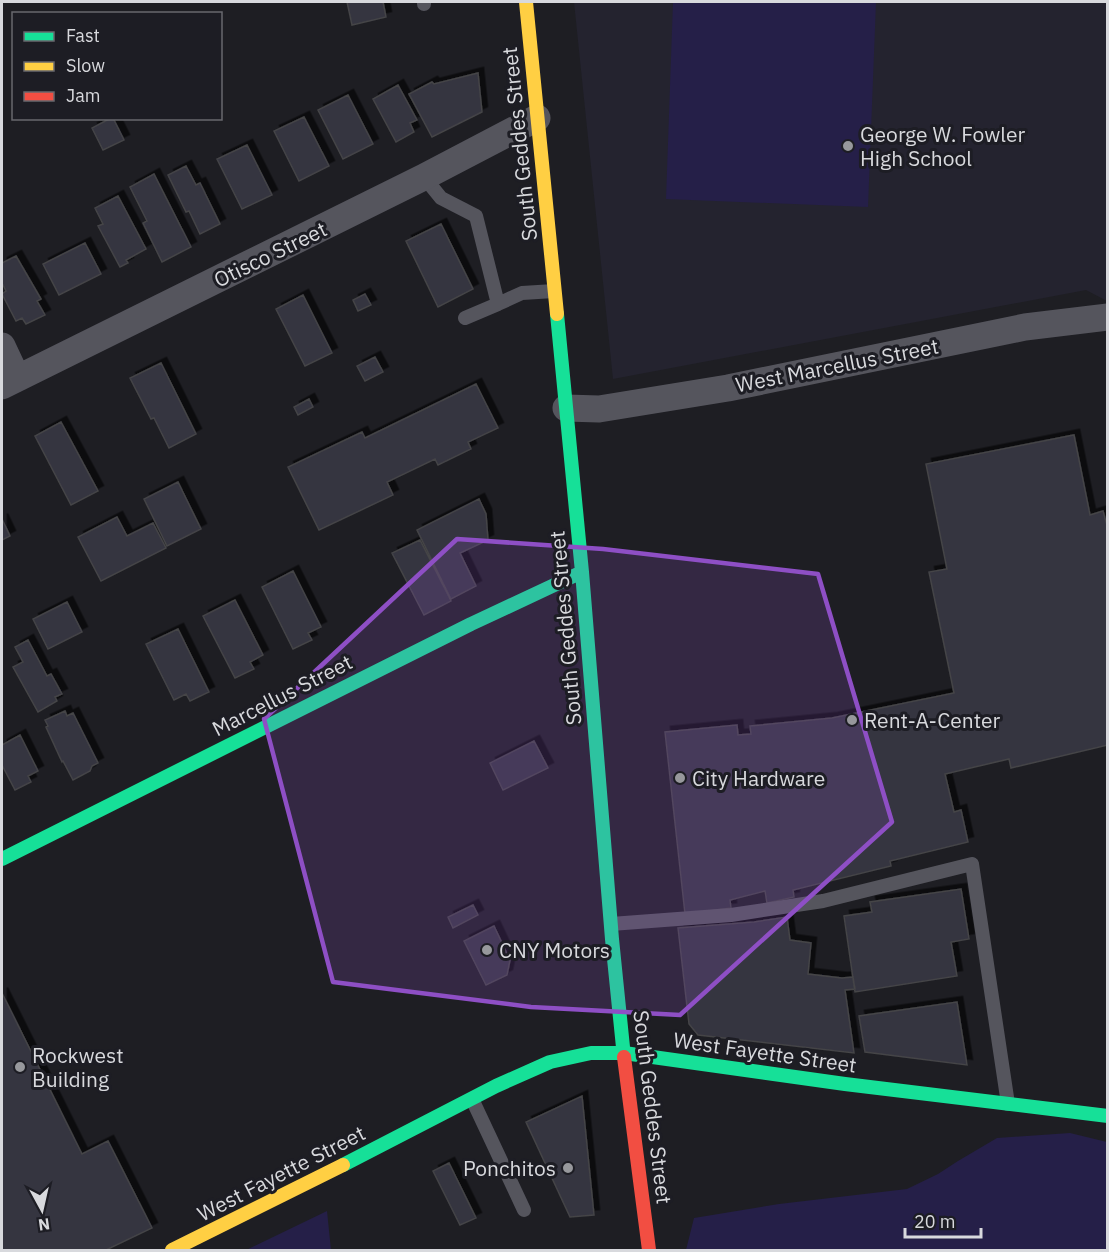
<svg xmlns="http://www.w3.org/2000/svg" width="1109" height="1252" font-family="'IBM Plex Sans',sans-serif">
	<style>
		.built { fill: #24232f }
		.green { fill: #251f48 }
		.building { fill: #363541; stroke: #444447; stroke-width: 1.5; filter: url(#shadow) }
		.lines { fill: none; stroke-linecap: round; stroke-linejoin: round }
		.lane { stroke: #55555d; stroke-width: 14 }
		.street { stroke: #55555d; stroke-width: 27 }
		.fast { stroke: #16e098; stroke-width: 14 }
		.slow { stroke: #ffcf43; stroke-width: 14 }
		.jam { stroke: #f24e42; stroke-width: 14 }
		.marked { fill: #8e4fc5; fill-opacity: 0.2; stroke: #8e4fc5; stroke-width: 4.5; stroke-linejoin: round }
		.poi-dot { fill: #97989c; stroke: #1d1d24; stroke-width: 2 }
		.labels { text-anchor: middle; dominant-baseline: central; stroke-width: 6; stroke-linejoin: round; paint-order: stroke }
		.poi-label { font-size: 21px; fill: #d8d9dd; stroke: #1d1d24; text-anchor: start }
		.street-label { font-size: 21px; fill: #d8d9dd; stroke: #1d1d24 }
	</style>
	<defs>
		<filter id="shadow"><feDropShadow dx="5.5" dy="-5.5" stdDeviation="0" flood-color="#0009"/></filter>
	</defs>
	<rect width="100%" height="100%" fill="#1e1e23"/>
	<path class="built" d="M574,2H1107V301L1086,290L613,379Z"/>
	<path class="green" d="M673,2H876L868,207L666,199Z
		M1070,1133L1107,1142V1250H686L694,1218L779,1204L907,1189L938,1174L958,1161L997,1138Z
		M327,1211L331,1250H246Z"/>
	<path class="building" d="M347,2H383L386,17L352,25Z
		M478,73L482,112L432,137L409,94L432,82L434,84Z
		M398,85L417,120L410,123L414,132L396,142L373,99Z
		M348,95L373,144L343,159L318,110Z
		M304,117L329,166L299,181L274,131Z
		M111,118H113L124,140L103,150L92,128Z
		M247,145L272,195L242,209L217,159Z
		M186,166L196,185L200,183L220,224L200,234L189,211L186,212L168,175Z
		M154,174L191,247L162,262L143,223L147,221L130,187Z
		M118,196L146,249L126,260L128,263L120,267L98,226L103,224L95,208Z
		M441,224L473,289L438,307L406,241Z
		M85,243L101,274L59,295L43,264Z
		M16,256L41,299L37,301L45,315L26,324L22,318L16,321L2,294L6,291L2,283V263Z
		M365,294L371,305L358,311L353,300Z
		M303,295L332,353L305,366L276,309Z
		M375,357L383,372L365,381L357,366Z
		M161,363L196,434L169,448L154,418L151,419L130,378Z
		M476,384L498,428L468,442L471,449L438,465L435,459L387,482L393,495L319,530L288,467L362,432L365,438Z
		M309,399L313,407L298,415L294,407Z
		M61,422L98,491L71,505L35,436Z
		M1074,435L1090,515L1103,511L1108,529V745L1011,768L1009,759L945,774L954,812L961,810L968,842L890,861L891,866L793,890L794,897L767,903L765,891L730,900L731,908L685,914L665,732L737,725L738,735L751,734L750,726L832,718L954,693L929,572L947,569L926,464Z
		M178,482L201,529L167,546L144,499Z
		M479,499L486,514L488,540L460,553L476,586L451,599L417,530Z
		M117,517L127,536L153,523L166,548L101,581L78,537Z
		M2,519L10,536L2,540Z
		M420,540L451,601L424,615L392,553Z
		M293,571L321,627L308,633L312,640L293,649L262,587Z
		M235,600L263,655L250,662L254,669L235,678L203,616Z
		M67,602L82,632L48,649L33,619Z
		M178,629L209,692L190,701L186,694L174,700L146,644Z
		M28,640L47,676L51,674L62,694L55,697L57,701L38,712L13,667L23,662L15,647Z
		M65,711L67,716L73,713L98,763L92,766L90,771L73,780L63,761L62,762L46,727L48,726L45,720Z
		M20,735L38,771L28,776L31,782L15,790L2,765V745Z
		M534,741L548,768L503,790L490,763Z
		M961,889L969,939L951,942L957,976L855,992L844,916L872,912L870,902Z
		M473,905L478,915L453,928L448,917Z
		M787,917L790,940L811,943L808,974L842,978L853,977L855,989L845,990L854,1053L698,1035L689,1024L678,928L754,922Z
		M494,926L510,960L507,975L486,985L464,941Z
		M2,993L82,1154L108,1141L152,1228L106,1250H2Z
		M957,1002L967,1065L865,1052L859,1016Z
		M582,1096L594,1215L570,1217L526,1122Z
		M449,1163L476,1218L460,1225L433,1171Z"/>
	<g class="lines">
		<path class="lane" d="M424,2V4
			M424,177L441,198L476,216L498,304L465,318
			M498,304L522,293L554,291
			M611,924L731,915L823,901L972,864L1008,1104
			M472,1099L524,1210"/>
		<path class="street" d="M2,346L17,378
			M2,386L424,177L537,118
			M566,408L599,409L728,388L1025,327L1108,317"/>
		<path class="fast" d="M557,314L582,572L612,939L624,1057
			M2,859L471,624L582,572
			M343,1165L496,1086L550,1062L591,1053H624L845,1084L1108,1116"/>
		<path class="slow" d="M526,2L557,314
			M172,1250L343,1165"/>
		<path class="jam" d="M624,1057L649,1250"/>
	</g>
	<path class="marked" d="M457,539L603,549L818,574L892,822L680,1015L531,1007L333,982L264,719Z"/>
	<g class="poi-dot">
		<circle cx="848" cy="146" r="6"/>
		<circle cx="852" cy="720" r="6"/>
		<circle cx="680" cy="778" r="6"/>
		<circle cx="487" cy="950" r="6"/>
		<circle cx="20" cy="1067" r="6"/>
		<circle cx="568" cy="1168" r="6"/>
	</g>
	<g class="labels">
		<g class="poi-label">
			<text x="860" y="134">George W. Fowler<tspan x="860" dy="24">High School</tspan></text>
			<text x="864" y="720">Rent-A-Center</text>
			<text x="692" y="778">City Hardware</text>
			<text x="499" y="950">CNY Motors</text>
			<text x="32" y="1055">Rockwest<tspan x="32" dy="24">Building</tspan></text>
			<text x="556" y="1168" text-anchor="end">Ponchitos</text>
		</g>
		<g class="street-label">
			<text transform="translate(519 144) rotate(-96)">South Geddes Street</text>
			<text transform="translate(270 254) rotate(-26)">Otisco Street</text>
			<text transform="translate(837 365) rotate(-11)">West Marcellus Street</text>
			<text transform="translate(565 628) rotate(-95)">South Geddes Street</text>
			<text transform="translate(282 695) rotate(-27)">Marcellus Street</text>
			<text transform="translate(765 1052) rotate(8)">West Fayette Street</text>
			<text transform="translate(653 1107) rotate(83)">South Geddes Street</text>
			<text transform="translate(281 1173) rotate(-27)">West Fayette Street</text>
		</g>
	</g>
	<rect width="1109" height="1252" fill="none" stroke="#d8d9dd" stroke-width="6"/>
	<rect x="12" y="12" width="210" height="108" fill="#1d1d24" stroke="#68686e" stroke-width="1.5"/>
	<rect x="24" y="32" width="30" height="9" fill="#16e098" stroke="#68686e" stroke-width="1.5"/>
	<text x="66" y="42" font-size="18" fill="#d8d9dd">Fast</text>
	<rect x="24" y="62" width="30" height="9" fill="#ffcf43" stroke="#68686e" stroke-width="1.5"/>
	<text x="66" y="72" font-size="18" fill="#d8d9dd">Slow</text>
	<rect x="24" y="92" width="30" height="9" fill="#f24e42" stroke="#68686e" stroke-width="1.5"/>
	<text x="66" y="102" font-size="18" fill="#d8d9dd">Jam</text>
	<g transform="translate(42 1210) rotate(172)" stroke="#1d1d24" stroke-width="4.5" paint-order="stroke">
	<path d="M0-4.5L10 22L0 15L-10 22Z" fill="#d8d9dd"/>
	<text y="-9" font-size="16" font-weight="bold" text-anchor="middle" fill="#d8d9dd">N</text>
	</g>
	<path d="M905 1228v9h76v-9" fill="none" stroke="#d8d9dd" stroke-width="3"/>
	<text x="914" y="1228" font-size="18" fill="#d8d9dd" stroke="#1d1d24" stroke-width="4.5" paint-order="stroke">20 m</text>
</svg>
